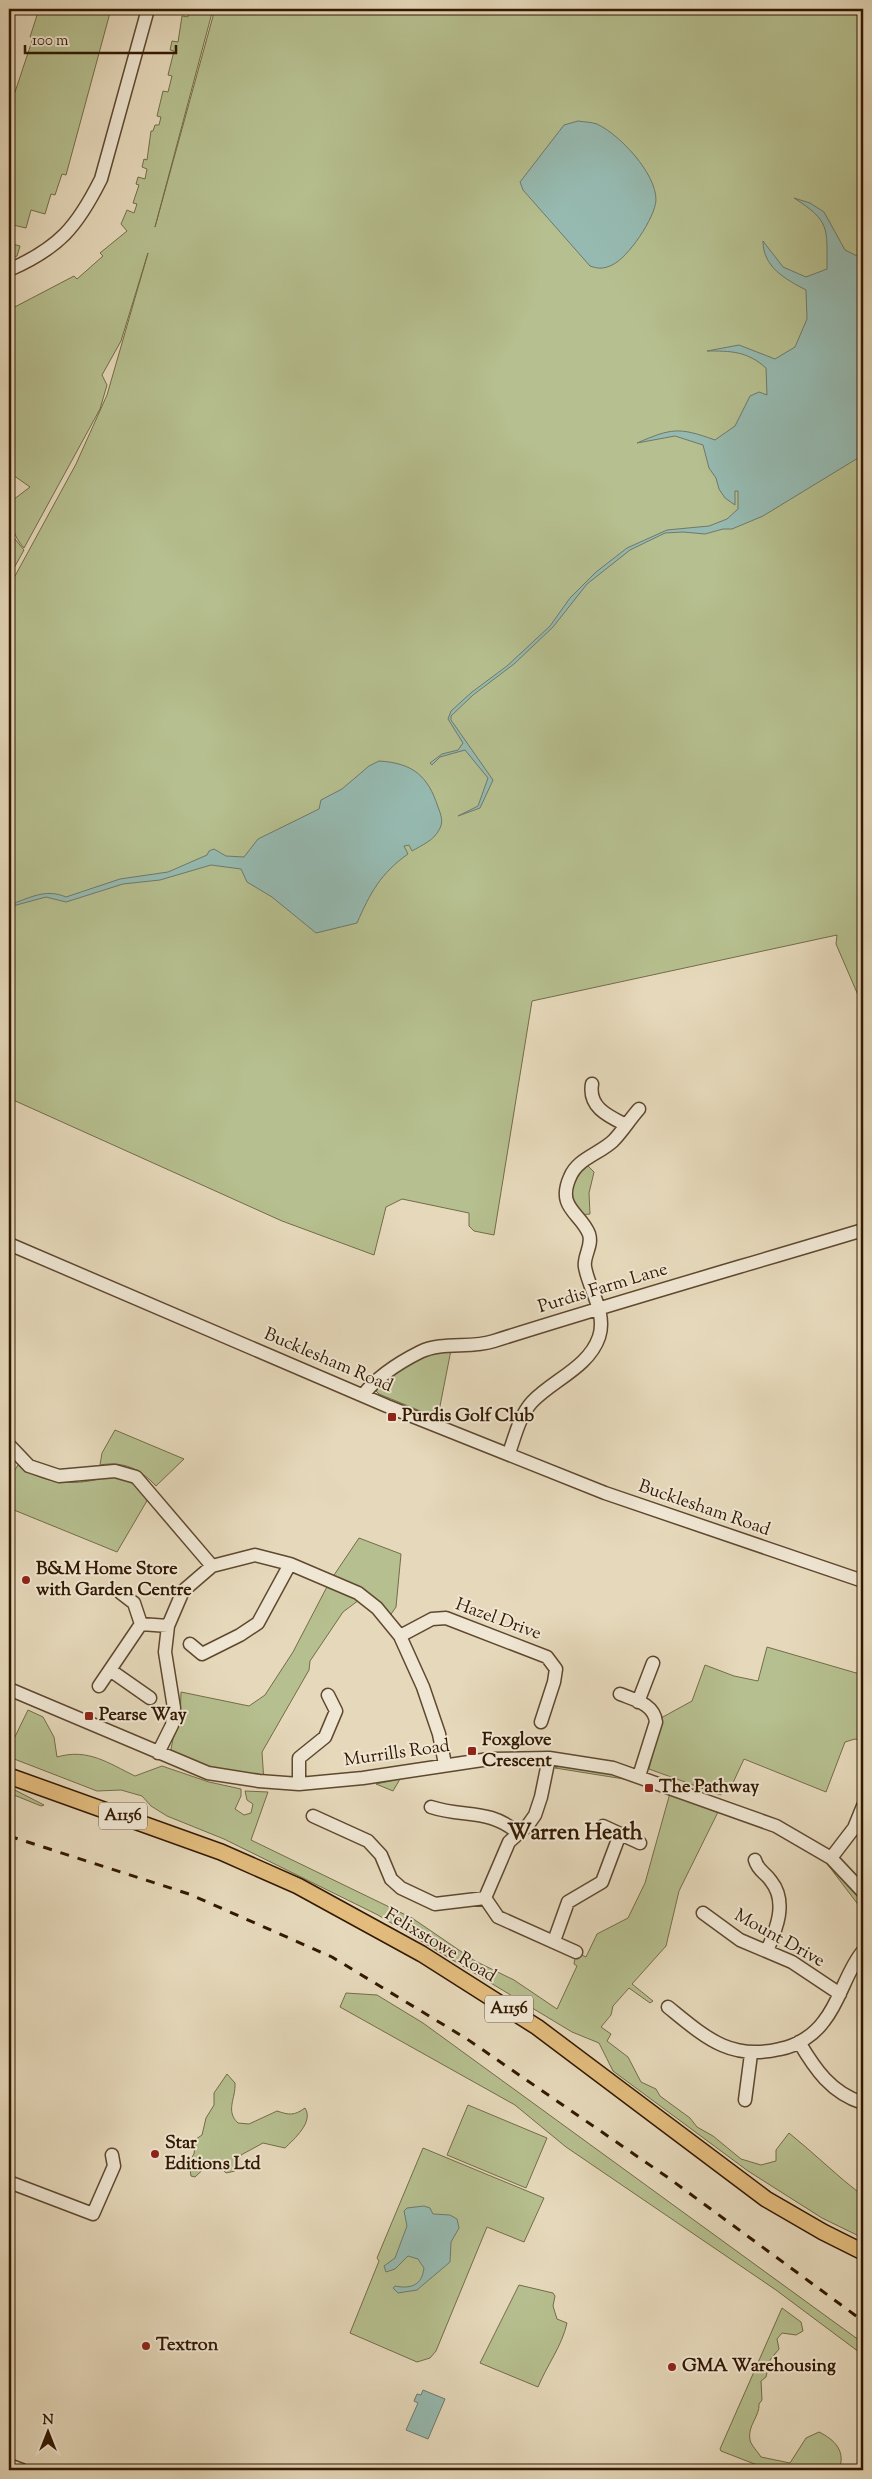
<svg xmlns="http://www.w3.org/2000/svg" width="872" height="2479" font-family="'Sorts Mill Goudy',serif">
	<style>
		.green { fill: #b6bf8f; stroke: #746c48 }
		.water { fill: #96bab1; stroke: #6e796a }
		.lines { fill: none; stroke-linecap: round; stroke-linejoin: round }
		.minor-casing { stroke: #5f482f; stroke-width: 15 }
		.major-casing { stroke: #321800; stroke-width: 18 }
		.minor { stroke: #efe6d3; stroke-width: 12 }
		.major { stroke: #e3bc7e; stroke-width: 15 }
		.rail { stroke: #321800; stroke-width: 3; stroke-dasharray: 9 9; stroke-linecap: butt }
		.poi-dot { fill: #8f2418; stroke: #efe6d3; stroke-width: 2 }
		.labels { text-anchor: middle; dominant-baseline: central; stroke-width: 4; stroke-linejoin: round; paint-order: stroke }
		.shield { fill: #efe6d3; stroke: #6b563f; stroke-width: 1 }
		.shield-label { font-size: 16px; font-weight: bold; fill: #321800 }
		.street-label { font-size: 18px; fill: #321800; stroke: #efe6d3 }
		.poi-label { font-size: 18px; font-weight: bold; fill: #321800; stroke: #efe6d3; text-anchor: start }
		.district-label { font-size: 22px; font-weight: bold; fill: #321800; stroke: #efe6d3 }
	</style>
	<rect width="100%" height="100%" fill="#e6d9bb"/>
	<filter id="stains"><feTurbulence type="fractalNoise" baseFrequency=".004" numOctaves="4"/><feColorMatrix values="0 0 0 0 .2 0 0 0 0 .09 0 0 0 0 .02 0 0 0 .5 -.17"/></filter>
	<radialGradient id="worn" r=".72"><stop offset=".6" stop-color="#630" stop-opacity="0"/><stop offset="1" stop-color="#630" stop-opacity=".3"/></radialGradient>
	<path class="green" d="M39,9H111L66,175L62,174L55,195L51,194L45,214L31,210L26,228L9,224V110L33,38L30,37Z
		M190,9H213L155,227L215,9H863V995H858L836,944L837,935L532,1001L494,1235L474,1231L469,1226V1213L402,1199L386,1207L374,1255L282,1221L11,1099L14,1089L9,1086V587L76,464L107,395L148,253L121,341L102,375L107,385L100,409L24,548C13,536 9,520 9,503L30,487L13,475L15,471L12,469L9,472V310L74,276L77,279L103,256L100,253L127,231L121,224L127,210L134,213L137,204L133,203L139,185L136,184L138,177L145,179L147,169L142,167L144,159L147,160L151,131H153L155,125H159L161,117L157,116L163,91L168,92L172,76L168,75L174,51L170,50L172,41L178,42L182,16L188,17Z
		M9,243L20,246L17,256L9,260Z
		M15,539L24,550L9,577V563L12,559L14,548L9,545V541Z
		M587,1165L594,1172L589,1193L590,1214L579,1215C565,1198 573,1180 587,1165Z
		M451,1350L440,1406L441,1416L435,1417L379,1394L376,1391L381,1381L427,1354Z
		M115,1430L184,1459L156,1486C140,1469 124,1461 100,1465L102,1453Z
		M18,1465C39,1481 64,1485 89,1481C100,1479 113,1475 124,1479C135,1483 141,1491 148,1499L117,1552L9,1508C9,1493 9,1477 18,1465Z
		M359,1538L401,1554L396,1607L387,1620L363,1597L343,1612L310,1661L309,1670L262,1752L264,1782L169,1759L173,1739L180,1723L181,1692L249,1706L265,1695L293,1652L330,1581Z
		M767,1647L863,1675V1742L855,1739L845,1742L826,1792L744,1759L731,1787L725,1785L721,1795L649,1769L661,1718L692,1701L705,1665L734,1676L758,1681Z
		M28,1710L43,1717L54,1737L57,1757C88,1748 108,1763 135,1776L162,1766L209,1782L241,1789V1796L235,1809L244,1815L251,1813L253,1804L247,1800L245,1791L268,1792L251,1840L412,1918L475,1961L514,1980L557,2009L577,1966L574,1964L576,1952L586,1957L597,1934L628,1918L645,1883L670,1793L718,1812L679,1891L666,1946L632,1984L653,2001L650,2003L629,1988L613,2006L611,2015L601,2027L611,2034L607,2041L628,2057L641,2082L656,2089L660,2096L690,2118L697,2127L713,2136L741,2159L761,2165L776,2161V2150L789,2133C815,2154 837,2176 863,2196V2238L822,2218L748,2171L613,2071L599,2043L572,2032L378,1915L224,1839L167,1816L151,1806L142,1796L121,1790L97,1791L9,1757V1749Z
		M563,1765L625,1777L624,1779L555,1768Z
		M400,1779L393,1791L376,1784Z
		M9,1787L44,1805L41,1806L9,1793Z
		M828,1865L863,1901V1911Z
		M346,1993L377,1995L423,2023L863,2343V2355L776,2290L566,2147L515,2105L340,2007Z
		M227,2074L235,2083C236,2098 225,2111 238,2123L249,2124L277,2111C289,2115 294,2116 305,2108C314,2122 294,2139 285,2148L263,2143L241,2155L235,2171L226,2173L217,2163L211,2162L195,2177L191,2176L189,2162L194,2154L196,2139L202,2135L206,2118L214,2105V2093Z
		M468,2105L547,2138L526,2188L447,2155Z
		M423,2148L544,2198L524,2242L487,2227L436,2351L430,2358L417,2362L350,2333L379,2261L377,2258Z
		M519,2285L553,2293L555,2296L553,2306L557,2319L567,2323C562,2346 547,2365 538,2387L480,2363Z
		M782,2308L801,2322L803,2331L796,2335L782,2333L777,2339L779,2349L770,2360L766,2377L761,2381L762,2400L759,2404C760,2416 747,2426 750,2440C751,2445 758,2452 761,2457L790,2463L806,2438L819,2432C835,2440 846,2451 839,2470H770L721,2451L720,2449Z"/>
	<path class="water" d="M578,121C584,122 591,122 597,124C620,135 656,173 656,200C655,218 628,258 612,265C604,269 598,269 590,266L523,190L520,182L564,125Z
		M794,198L810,203L824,212L845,250L863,259V455L763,516L732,529H723L705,534L683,532L665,533L630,550L587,584L553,627L514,664L473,695L451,716V720L493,780L480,808L458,816L478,806L488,778L465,750L440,757L432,765L430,763L442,754L458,750L463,743L448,719L451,711L472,692L507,666L550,626L570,598L596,572L627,548L667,530L709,526L727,519L738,509V491H735V505L725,498L719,489L716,478L709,468L703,445L675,436L637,443C672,428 679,427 715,440L735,426L750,396L759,392L767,395L766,368C747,351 731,351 707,351L739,345L775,359L795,347L807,319L806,290C785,279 763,267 763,241L783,267L806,277L827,269C827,227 830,221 794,198Z
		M379,761C413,763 428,776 438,807C441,815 444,822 439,830C433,841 422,845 412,851L409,845L404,846L408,854C381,873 370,893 357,923L316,933L272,897L247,882L241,869L211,865L160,880L123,884L66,902L46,897L9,907V905C30,898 45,888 66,897L120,879L168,872L207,855L209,851L214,849L226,856L244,857L258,839L319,809L321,800L342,789L369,766Z
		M424,2206L430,2208L433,2214L450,2215L457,2219L459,2228L451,2242L450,2262L417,2290L398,2293L393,2288L395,2286C410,2289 422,2286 424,2268L418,2259L408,2256L395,2269L386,2272L384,2266L395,2258L407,2226L404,2211L407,2208Z
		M423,2390L445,2399L428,2439L406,2430L418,2403L414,2401L417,2394L421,2395Z"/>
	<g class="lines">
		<g class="minor-casing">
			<path id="minor" d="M9,270C59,248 77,227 101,179L148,9
				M592,1084C588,1107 608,1116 626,1125
				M9,1244L387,1406L605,1493L863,1581
				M363,1395C377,1377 400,1362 420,1352C443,1341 470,1349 494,1341C617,1302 740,1267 863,1230
				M9,1445L29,1466L59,1476L115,1471L136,1477L212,1566
				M509,1453C515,1436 520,1415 532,1402C553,1380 589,1367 599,1337C607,1313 589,1290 585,1267C583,1256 593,1246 589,1234C581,1213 556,1208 570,1177C577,1159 599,1154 613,1141C622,1132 630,1119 639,1109
				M121,1593L134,1603L141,1624
				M400,1636L432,1619L446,1618L547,1657L556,1669L554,1682L541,1722
				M190,1644L202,1654L240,1635L258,1623L290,1564
				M110,1670L150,1698
				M99,1686L141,1624L168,1626
				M9,1689L208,1773L259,1781L299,1784L363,1778L489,1759L549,1758L613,1768L776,1826L831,1858L863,1892
				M620,1694C635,1700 654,1704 656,1722L639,1776
				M638,1702L653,1663
				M158,1753L172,1725L174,1708L165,1652L168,1626L183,1591L212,1566L255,1555L290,1564L358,1593L377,1608L400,1636L423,1687L439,1734L445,1764
				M549,1758L541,1797L535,1815L528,1825L509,1842L485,1898L498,1917L576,1952
				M299,1784V1758L325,1737L336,1711L328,1695
				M431,1807C464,1818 489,1808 518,1833
				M313,1816L368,1841L381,1855L391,1879L401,1888L435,1904L485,1898
				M603,1826L640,1843
				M831,1858L854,1828L863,1806
				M755,1860C758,1871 765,1872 771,1881C788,1902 776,1930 767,1951
				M703,1913L740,1940L792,1962L840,1994
				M554,1941L568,1902L602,1882L620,1834
				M668,2007C705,2037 730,2061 780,2049C797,2046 814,2035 824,2021C841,2000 846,1971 863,1951
				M799,2042C815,2069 831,2093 863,2103
				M745,2100L751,2054
				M9,2182L93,2214L114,2166L112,2155
				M9,2465L22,2470"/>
		</g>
		<g class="major-casing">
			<path id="major" d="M9,1776L221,1852L298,1886L422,1954L537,2027L766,2199L823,2232L863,2252"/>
		</g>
		<use href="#minor" class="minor"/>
		<use href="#major" class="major"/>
		<path class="rail" d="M9,1836L189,1894L332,1957L467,2039L670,2179L863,2321"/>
	</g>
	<g class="poi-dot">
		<rect x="387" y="1412" width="10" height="10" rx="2.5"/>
		<circle cx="26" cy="1580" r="5"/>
		<rect x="84" y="1711" width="10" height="10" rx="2.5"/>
		<rect x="467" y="1746" width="10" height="10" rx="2.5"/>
		<rect x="644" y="1783" width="10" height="10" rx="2.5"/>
		<circle cx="155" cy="2154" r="5"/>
		<circle cx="146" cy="2346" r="5"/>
		<circle cx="672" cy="2367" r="5"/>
	</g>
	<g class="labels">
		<g class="shield">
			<rect x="99" y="1802.5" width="48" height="27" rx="4"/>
			<rect x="485" y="1995.5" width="48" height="27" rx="4"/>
		</g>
		<g class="shield-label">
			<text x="123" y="1816">A1156</text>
			<text x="509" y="2009">A1156</text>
		</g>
		<g class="street-label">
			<text transform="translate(603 1289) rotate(-17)">Purdis Farm Lane</text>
			<text transform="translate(328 1361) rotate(23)">Bucklesham Road</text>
			<text transform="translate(704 1509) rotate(19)">Bucklesham Road</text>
			<text transform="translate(498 1620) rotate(20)">Hazel Drive</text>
			<text transform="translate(397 1754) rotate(-8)">Murrills Road</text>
			<text transform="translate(779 1939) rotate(29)">Mount Drive</text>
			<text transform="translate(440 1946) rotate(31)">Felixstowe Road</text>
		</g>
		<g class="poi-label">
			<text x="402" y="1417">Purdis Golf Club</text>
			<text x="36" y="1570">B&amp;M Home Store<tspan x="36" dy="21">with Garden Centre</tspan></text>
			<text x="99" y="1716">Pearse Way</text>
			<text x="482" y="1741">Foxglove<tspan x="482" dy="21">Crescent</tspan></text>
			<text x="659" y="1788">The Pathway</text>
			<text x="165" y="2144">Star<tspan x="165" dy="21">Editions Ltd</tspan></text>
			<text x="156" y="2346">Textron</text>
			<text x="682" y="2367">GMA Warehousing</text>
		</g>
		<g class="district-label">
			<text x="575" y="1834">Warren Heath</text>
		</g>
	</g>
	<rect width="872" height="2479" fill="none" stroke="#e6d9bb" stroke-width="30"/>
	<rect x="10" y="10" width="852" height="2459" fill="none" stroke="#321800" stroke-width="2.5"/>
	<rect x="15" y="15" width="842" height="2449" fill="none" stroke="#321800"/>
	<g transform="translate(48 2432)" stroke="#efe6d3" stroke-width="4" paint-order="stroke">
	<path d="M0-4L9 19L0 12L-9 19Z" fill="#321800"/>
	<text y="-8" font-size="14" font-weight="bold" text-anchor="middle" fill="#321800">N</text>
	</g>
	<path d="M25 45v8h151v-8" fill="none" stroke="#321800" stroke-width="2.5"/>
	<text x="32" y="45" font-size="15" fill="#321800" stroke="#efe6d3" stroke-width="4" paint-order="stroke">100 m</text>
	<rect width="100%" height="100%" filter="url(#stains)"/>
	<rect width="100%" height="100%" fill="url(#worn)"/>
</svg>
